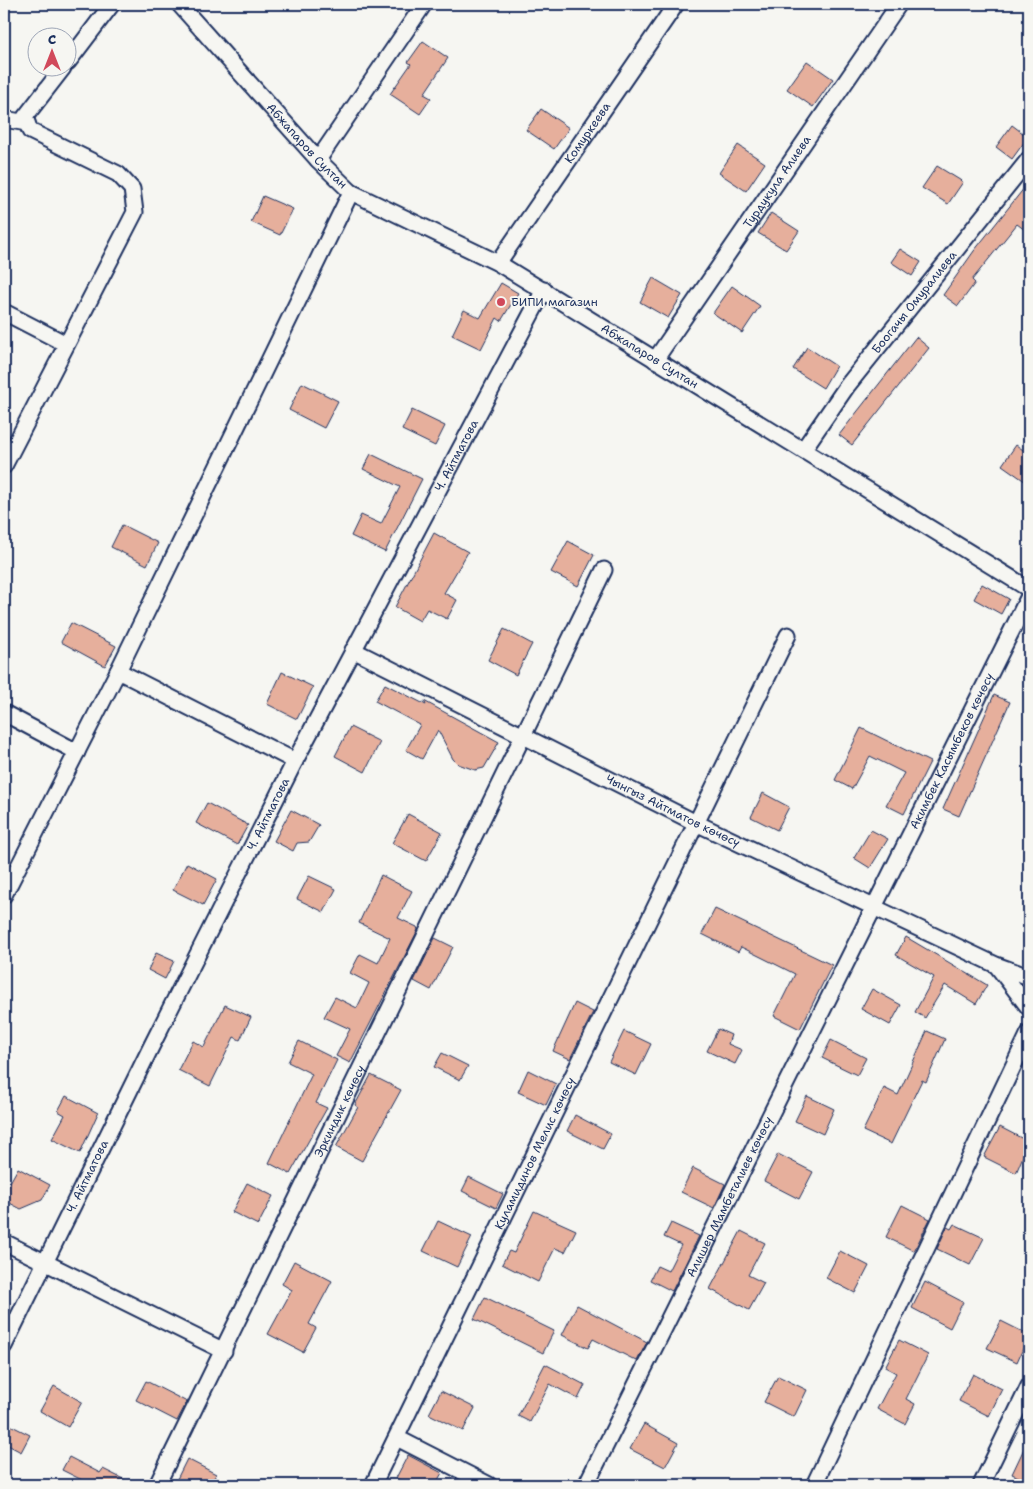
<svg xmlns="http://www.w3.org/2000/svg" width="1033" height="1489" font-family="'Shantell Sans',sans-serif">
	<style>
		.building { fill: #e6af9c; stroke: #1b2f5e }
		.lines { fill: none; stroke-linecap: round; stroke-linejoin: round }
		.minor-casing { stroke: #1b2f5e; stroke-width: 19 }
		.minor { stroke: #f6f6f2; stroke-width: 15 }
		.poi-dot { fill: #d1495b; stroke: #f6f6f2; stroke-width: 2 }
		.labels { text-anchor: middle; dominant-baseline: central; stroke-width: 4; stroke-linejoin: round; paint-order: stroke }
		.street-label { font-size: 12px; fill: #1b2f5e; stroke: #f6f6f2 }
		.poi-label { font-size: 12px; fill: #1b2f5e; stroke: #f6f6f2; text-anchor: start }
	</style>
	<rect width="100%" height="100%" fill="#f6f6f2"/>
	<filter id="ink" filterUnits="userSpaceOnUse"><feTurbulence type="fractalNoise" baseFrequency=".02" numOctaves="2"/><feDisplacementMap in="SourceGraphic" scale="10" xChannelSelector="R" yChannelSelector="G"/><feConvolveMatrix kernelMatrix="1 2 1 2 8 2 1 2 1" color-interpolation-filters="sRGB"/></filter>
	<g filter="url(#ink)">
		<path class="building" d="M423,41L448,58L424,94L431,98L420,114L390,94L411,64L408,62Z
			M807,61L833,79L813,107L787,89Z
			M541,109L569,128L554,149L526,130Z
			M1012,125L1028,137L1012,159L996,147Z
			M738,145L765,163L746,191L719,173Z
			M937,166L963,182L948,204L922,188Z
			M1029,182V233L1017,224L972,280L975,283L958,306L943,295L974,251Z
			M263,196L293,209L280,235L251,222Z
			M771,213L799,231L786,250L758,233Z
			M900,249L921,262L912,276L891,262Z
			M653,278L682,295L668,318L640,302Z
			M501,283L518,293L501,321L497,318L481,349L452,335L464,310L480,318Z
			M732,286L760,306L742,333L713,313Z
			M916,337L929,348L852,445L839,435Z
			M807,347L836,366L823,388L793,369Z
			M302,383L338,401L324,428L289,410Z
			M412,410L445,426L435,446L402,430Z
			M1016,445L1029,454V484L1002,465Z
			M371,454L422,479L385,552L351,536L361,515L381,524L400,487L363,469Z
			M122,525L158,543L147,565L111,547Z
			M434,533L468,552L444,593L457,600L447,619L427,609L420,621L395,607Z
			M568,541L594,555L578,586L551,572Z
			M982,584L1009,599L1001,614L974,599Z
			M71,623L116,646L105,666L61,642Z
			M504,629L532,644L516,675L488,660Z
			M282,672L313,687L297,719L267,704Z
			M385,684L426,705L424,701L499,742L484,768L475,770L458,764L453,759L438,730L422,759L406,750L420,725L375,701Z
			M994,695L1010,702L959,816L943,809Z
			M350,727L380,742L365,772L335,756Z
			M861,728L930,762L904,814L886,805L904,773L870,756L852,789L835,780Z
			M763,793L789,807L777,830L751,817Z
			M207,803L248,825L237,845L196,823Z
			M291,810L319,825L309,842L297,843L293,851L274,841Z
			M408,814L442,832L426,861L392,843Z
			M871,830L888,839L870,868L854,858Z
			M187,863L217,879L203,905L173,890Z
			M381,875L412,891L398,918L417,927L418,930L350,1063L336,1056L350,1029L324,1017L335,997L357,1008L369,983L350,973L360,954L378,963L390,938L359,923Z
			M309,876L336,889L324,912L297,899Z
			M715,909L832,965L800,1029L774,1016L795,974L741,947L738,952L702,934Z
			M906,937L987,985L976,1004L945,985L925,1018L915,1012L934,977L896,955Z
			M435,938L453,947L431,990L414,981Z
			M156,953L174,961L165,979L148,970Z
			M872,989L901,1005L890,1025L861,1009Z
			M575,1003L593,1012L570,1059L553,1051Z
			M225,1005L251,1017L240,1040L234,1037L210,1086L178,1070L193,1041L204,1047Z
			M718,1029L731,1035L728,1044L742,1050L735,1064L707,1051Z
			M624,1031L651,1044L636,1075L609,1062Z
			M927,1031L945,1039L926,1082L922,1080L891,1144L863,1131L884,1088L898,1095Z
			M831,1040L866,1058L857,1075L822,1058Z
			M299,1041L337,1060L316,1103L327,1108L290,1174L269,1163L312,1074L288,1062Z
			M442,1053L468,1066L460,1080L434,1067Z
			M528,1070L556,1084L546,1105L518,1092Z
			M371,1075L401,1090L362,1161L336,1147L358,1107L355,1105Z
			M66,1096L98,1113L80,1153L52,1139L65,1115L58,1111Z
			M807,1096L834,1109L823,1134L795,1121Z
			M575,1115L611,1134L603,1149L567,1131Z
			M1000,1127L1029,1142L1016,1173L984,1157Z
			M778,1154L813,1172L799,1199L764,1181Z
			M18,1168L50,1185L42,1200L21,1209L4,1200V1193Z
			M693,1168L725,1184L714,1208L681,1192Z
			M469,1177L503,1194L496,1208L462,1191Z
			M247,1183L273,1196L258,1225L232,1212Z
			M902,1205L930,1219L914,1251L886,1237Z
			M534,1211L576,1230L565,1252L555,1248L538,1282L502,1264L509,1251L514,1253Z
			M438,1221L472,1237L457,1267L423,1251Z
			M671,1223L699,1236L672,1291L650,1280L657,1266L668,1271L681,1245L664,1237Z
			M954,1224L984,1238L970,1265L937,1249L947,1227L951,1229Z
			M741,1231L765,1243L748,1275L764,1283L749,1310L710,1289Z
			M840,1251L869,1266L855,1293L826,1278Z
			M294,1261L332,1281L309,1324L316,1328L303,1352L268,1334L292,1290L282,1284Z
			M925,1282L963,1302L950,1328L912,1308Z
			M485,1297L554,1331L543,1353L474,1319Z
			M577,1305L647,1342L637,1361L593,1339L588,1348L562,1335Z
			M1001,1321L1029,1335L1017,1362L987,1348Z
			M899,1340L928,1355L906,1399L915,1404L905,1424L877,1409L896,1373L885,1367Z
			M545,1364L585,1385L578,1399L550,1384L530,1422L518,1416Z
			M973,1374L1002,1389L989,1416L959,1401Z
			M778,1376L807,1390L794,1417L764,1402Z
			M146,1381L187,1402L177,1421L136,1400Z
			M54,1386L82,1402L68,1427L40,1411Z
			M441,1391L475,1408L463,1431L429,1414Z
			M4,1422L30,1435L21,1452L4,1443Z
			M644,1424L678,1443L665,1467L630,1449Z
			M1029,1438V1482L1012,1474Z
			M408,1455L442,1473L435,1485H410L396,1478Z
			M69,1457L100,1473L103,1469L135,1485H92L62,1470Z
			M187,1459L216,1474L211,1485H174Z"/>
		<g class="lines">
			<g class="minor-casing">
				<g id="minor">
					<path id="s1" d="M179,4L318,160L351,192L498,263L1029,589"/>
					<path d="M68,62L112,4"/>
					<path d="M4,119L27,123"/>
					<path d="M318,160L424,4"/>
					<path id="s2" d="M498,263L676,4"/>
					<path d="M4,312L66,344"/>
					<path id="s3" d="M655,360L899,4"/>
					<path id="s4" d="M803,450L847,386L1029,159"/>
					<path d="M4,466L135,212L132,189L118,174L30,131L25,117L63,68"/>
					<path id="s5" d="M353,650L696,823L996,965L1029,977"/>
					<path d="M118,671L295,761"/>
					<path d="M4,713L77,752"/>
					<path d="M4,895L118,671L351,192"/>
					<path d="M997,966L1029,1008"/>
					<path d="M4,1242L224,1351"/>
					<path id="s6" d="M4,1346L151,1047L295,761L544,290"/>
					<path d="M397,1438L489,1485"/>
					<path id="s7" d="M157,1485L604,570"/>
					<path id="s8" d="M373,1485L788,635"/>
					<path id="s9" d="M586,1485L1029,596"/>
					<path d="M814,1485L1029,1033"/>
					<path d="M981,1485L1029,1386"/>
				</g>
			</g>
			<use href="#minor" class="minor"/>
		</g>
	</g>
	<circle class="poi-dot" cx="501" cy="302" r="5"/>
	<g class="labels">
		<g class="street-label">
			<text stroke="none"><textPath href="#s2" startOffset="158">Комуркеева</textPath></text>
			<text stroke="none"><textPath href="#s1" startOffset="191">Абжапаров Султан</textPath></text>
			<text stroke="none"><textPath href="#s3" startOffset="216">Турдукула Алиева</textPath></text>
			<text stroke="none"><textPath href="#s4" startOffset="185">Боогачы Омуралиева</textPath></text>
			<text stroke="none"><textPath href="#s1" startOffset="596">Абжапаров Султан</textPath></text>
			<text stroke="none"><textPath href="#s6" startOffset="999">Ч. Айтматова</textPath></text>
			<text stroke="none"><textPath href="#s9" startOffset="820">Акимбек Касымбеков көчөсү</textPath></text>
			<text stroke="none"><textPath href="#s5" startOffset="358">Чынгыз Айтматов көчөсү</textPath></text>
			<text stroke="none"><textPath href="#s6" startOffset="594">Ч. Айтматова</textPath></text>
			<text stroke="none"><textPath href="#s7" startOffset="416">Эркиндик көчөсү</textPath></text>
			<text stroke="none"><textPath href="#s8" startOffset="369">Куламидинов Мелис көчөсү</textPath></text>
			<text stroke="none"><textPath href="#s6" startOffset="189">Ч. Айтматова</textPath></text>
			<text stroke="none"><textPath href="#s9" startOffset="322">Алишер Мамбеталиев көчөсү</textPath></text>
		</g>
		<g class="poi-label">
			<text x="511" y="302">БИПИ магазин</text>
		</g>
	</g>
	<rect width="1033" height="1489" fill="none" stroke="#f6f6f2" stroke-width="20"/>
	<rect x="10" y="10" width="1013" height="1469" fill="none" stroke="#1b2f5e" stroke-width="2" filter="url(#ink)"/>
	<g transform="translate(52 52)"><circle r="24" fill="#f6f6f2" stroke="#9ea6b7"/>
	<path d="M0-4L9 19L0 12L-9 19Z" fill="#d1495b"/>
	<text y="-8" font-size="14" font-weight="bold" text-anchor="middle" fill="#1b2f5e">С</text>
	</g>
</svg>
